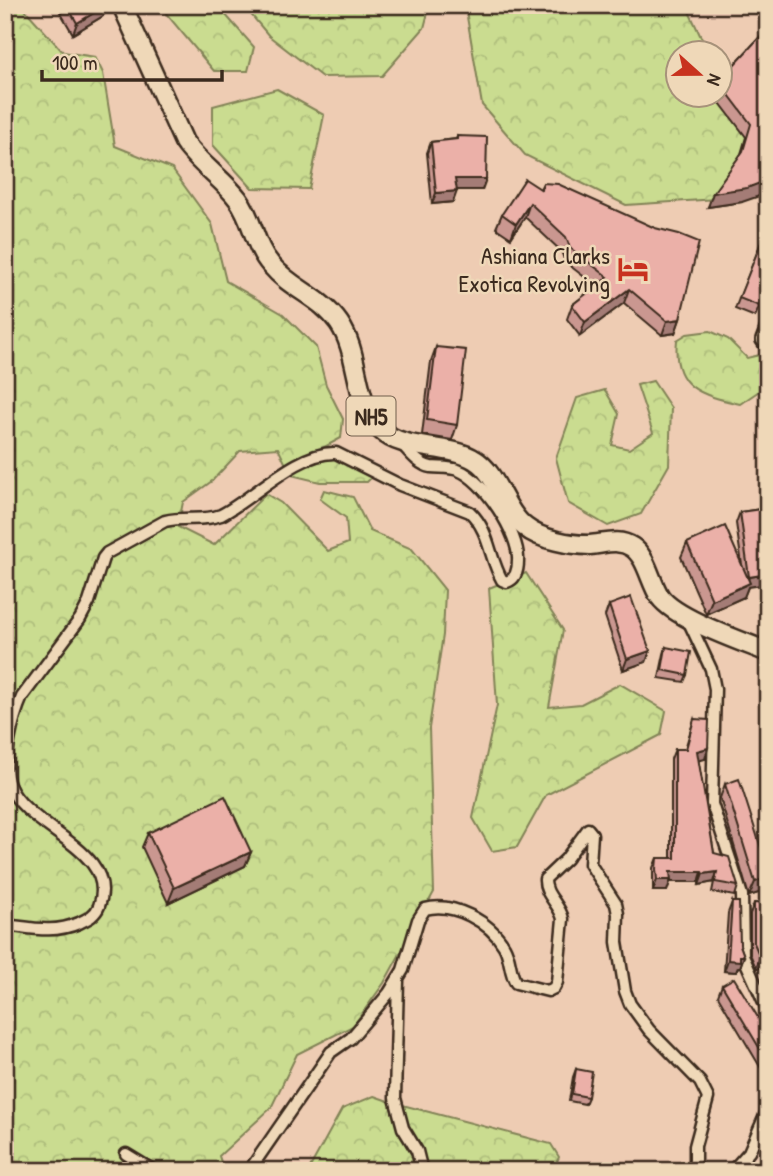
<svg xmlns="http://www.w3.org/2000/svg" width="773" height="1176" font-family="'Patrick Hand',sans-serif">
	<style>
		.forest { fill: url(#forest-crowns); stroke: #828357; stroke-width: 2 }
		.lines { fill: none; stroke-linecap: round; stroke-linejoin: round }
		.minor-casing { stroke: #3b2a1e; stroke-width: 15 }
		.tertiary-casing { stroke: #3b2a1e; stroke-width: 18 }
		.trunk-casing { stroke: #3b2a1e; stroke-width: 23 }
		.minor { stroke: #efd8b8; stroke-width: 10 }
		.tertiary { stroke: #efd8b8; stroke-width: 12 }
		.trunk { stroke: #efd8b8; stroke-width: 18 }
		.wall { fill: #ca9790; stroke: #3b2a1e; stroke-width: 2 }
		.shaded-wall { fill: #a47b76; stroke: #3b2a1e; stroke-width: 2 }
		.building { fill: #ebb0a8; stroke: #3b2a1e; stroke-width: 2 }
		.labels { text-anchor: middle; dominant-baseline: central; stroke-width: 5; stroke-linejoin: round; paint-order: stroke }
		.shield { fill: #efd8b8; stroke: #715e4c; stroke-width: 2 }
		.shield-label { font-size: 23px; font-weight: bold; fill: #3b2a1e }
		.poi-label { font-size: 24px; fill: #3b2a1e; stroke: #efd8b8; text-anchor: end }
	</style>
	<defs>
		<pattern id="forest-crowns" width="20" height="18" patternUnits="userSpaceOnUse" patternTransform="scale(1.75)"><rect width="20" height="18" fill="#cadc90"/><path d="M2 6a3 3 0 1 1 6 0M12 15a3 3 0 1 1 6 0" fill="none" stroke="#aebd7c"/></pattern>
	</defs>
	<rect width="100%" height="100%" fill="#eeccb3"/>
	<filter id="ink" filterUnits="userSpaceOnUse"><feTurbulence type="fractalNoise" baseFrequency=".0143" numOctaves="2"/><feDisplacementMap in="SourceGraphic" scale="14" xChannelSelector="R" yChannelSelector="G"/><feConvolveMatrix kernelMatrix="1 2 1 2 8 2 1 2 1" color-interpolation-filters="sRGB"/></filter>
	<g filter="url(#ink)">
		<path class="forest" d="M5,5H21L63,52L95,57L103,73L115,146L172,169L212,224L226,281L283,314L316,347L326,385L343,419L341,438L315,452L347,458L373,476L367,482H320L291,475L278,448L240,451L212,481L183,502L178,527L214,545L266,494L281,503L328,551L348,543L346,518L320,499L324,490L353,497L370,531L412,549L445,590L443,635L429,728L434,892L384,983L353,1026L297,1054L271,1108L219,1156L224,1171H5Z
			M159,5H217L254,47L248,71H214Z
			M243,5H430L424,28L382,76L322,77L269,36Z
			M465,5H686L708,52H678V94H720L721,79L752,144L717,199L626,205L525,155L482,105Z
			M277,89L324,115L309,189L252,188L213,145V106Z
			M710,331L728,339L747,358L768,353V385L740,404C701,395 672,388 677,340L687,334Z
			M653,381L671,408L669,465L641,514L608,526L568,503L556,458L577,398L605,390L619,414L612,445L629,449L653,433L637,385Z
			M526,573L563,630L549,707L581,704L620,684L666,711L661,735L546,795L517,847L492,851L473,818L497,705L489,588Z
			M374,1096L391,1102L551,1144L559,1157L553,1171H426L392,1167L387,1171H308L342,1109Z"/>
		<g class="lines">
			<g class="minor-casing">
				<path id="minor" d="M688,620L711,669L715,689L712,804L742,895L743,956L768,1011
					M5,925C32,928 53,934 79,923C87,919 95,916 99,906C120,850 27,830 9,785C1,765 13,717 22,697L80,619L89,602L103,558L107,553L165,521C184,516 202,522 221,515C254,498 298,451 336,453L400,485L470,512C490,531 489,558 502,580L507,582C516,579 518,570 518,561C520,534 483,479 458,470C449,467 440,468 431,467C419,465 410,453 402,444
					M398,980L395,1098L403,1128L417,1151L422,1171
					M126,1154L154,1171
					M249,1171L331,1052L351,1038L389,993L403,970L418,920L425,909C453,901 490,922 504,946C511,958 509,972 516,983L548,991L554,988L557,982L563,919C560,904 544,895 545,879L566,859L588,829L592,834L590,864L616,904L618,914L617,942L625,991L630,1004L649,1030L700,1082L708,1098L695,1146V1171
					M732,1171L749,1152L768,1109"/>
			</g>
			<g class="tertiary-casing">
				<path id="tertiary" d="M768,327L763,340L768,346"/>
			</g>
			<g class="trunk-casing">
				<path id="trunk" d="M122,5L184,142C200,165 223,179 238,199C253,219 254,246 271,265C291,289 321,297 339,323C361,355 353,403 381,430C403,452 448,443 475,460C497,473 504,511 525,527C541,540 571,545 590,545C604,544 619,538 632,547C647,557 650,582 660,597C676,619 741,641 768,652"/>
			</g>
			<use href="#minor" class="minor"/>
			<use href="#tertiary" class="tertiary"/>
			<use href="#trunk" class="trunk"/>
		</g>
		<path class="wall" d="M56,5H107L103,16L73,34Z
			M768,28L742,202L708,207L741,154L746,137L714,95L720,94V80Z
			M457,136L482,190H456L453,202L432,204L427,153L431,142L456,139Z
			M543,183L680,319L675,333L662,335L624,303L580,336L567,319L572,305L596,286L565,262L561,251L525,217L511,238L496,228L502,214L540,189Z
			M762,240L768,286L755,317L735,309Z
			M436,347L457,425L452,440L422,435L431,361Z
			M768,508L748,587L744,597L706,614L681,557L687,543L742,565L736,523L740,512Z
			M609,605L650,651L646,662L623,670L605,616Z
			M666,647L687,675L684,682L659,678L664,654Z
			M694,719L705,759L698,760L714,853L738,886L735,896L712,892L714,882L699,885V882H670L667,891H653V868L657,858H671V759L675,749H685Z
			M725,784L765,891L749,896L720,798Z
			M148,833L251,852L245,866L168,903L142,847Z
			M732,902L740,945L744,956L740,967H738L736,972L724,971L728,913Z
			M754,903L768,904V968H756L750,954V914Z
			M722,985L768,1034V1067L762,1070L718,996Z
			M576,1069L588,1097L585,1104L569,1101L573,1077Z"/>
		<path class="shaded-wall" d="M107,5L103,16L73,34L77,23Z
			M455,179H486L482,190H451Z
			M768,180V193L742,202L708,207L713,193Z
			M457,191L453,202L432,204L436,193Z
			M530,203L525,217L511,238L516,224Z
			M629,289L624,303L580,336L585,322Z
			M680,319L675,333L662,335L667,321Z
			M768,574V584L748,587L744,597L706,614L712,600L747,584L749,577Z
			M650,651L646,662L623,670L627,659Z
			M708,748L705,759L693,762L697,751Z
			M251,852L245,866L168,903L174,888Z
			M670,872H702L699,882H670L667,891H653L657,880Z
			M717,872L714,882L699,885L703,874Z
			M768,877V883L765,891L749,896L755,882Z
			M740,956H744L740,967H738L736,972L724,971L728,960Z
			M760,957H768V968H756Z
			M768,1058V1067L762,1070L766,1059Z"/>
		<path class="building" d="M67,5H107L77,23Z
			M768,28V180L747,188L713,193L743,151L751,124L720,83V80Z
			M457,136L487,137L486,179H455L457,191L436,193L431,142L457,139Z
			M525,179L542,190L543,183L558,184L655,228L679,234L699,242L680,319L667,321L629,289L585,322L572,305L608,277L570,248L566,237L530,203L516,224L502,214Z
			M762,240L768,243V285L759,306L739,298Z
			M436,347L466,350L457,425L427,420Z
			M768,508V574L749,577L740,512Z
			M725,526L750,583L712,600L687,543Z
			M631,597L650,651L627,659L609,605Z
			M666,647L691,652L687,675L662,670Z
			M694,719L709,720L708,748L697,751L714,853L729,857L738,886L715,882L717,872L703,874L702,872H670L671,880H657L656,869L657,858H675V749H686Z
			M739,779L768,870V877L755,882L725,784Z
			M225,796L251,852L174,888L148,833Z
			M732,902H739L740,945L744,956H740V961L728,960Z
			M754,903L768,904V957H760L754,943Z
			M734,978L768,1034V1058L766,1059L722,985Z
			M576,1069L592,1072L588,1097L572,1094Z"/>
	</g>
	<defs>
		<g id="hotel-bare" transform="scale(2.415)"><path d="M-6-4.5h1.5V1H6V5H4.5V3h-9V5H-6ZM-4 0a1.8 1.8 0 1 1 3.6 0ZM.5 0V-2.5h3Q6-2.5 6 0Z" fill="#c8321e" stroke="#efd8b8" stroke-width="2.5" paint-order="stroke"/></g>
	</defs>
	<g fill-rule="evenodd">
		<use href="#hotel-bare" x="633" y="269"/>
	</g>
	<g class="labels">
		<rect class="shield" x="346.5" y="396.5" width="49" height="39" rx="5"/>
		<g class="shield-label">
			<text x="371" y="416">NH5</text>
		</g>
		<g class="poi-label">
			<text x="610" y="255">Ashiana Clarks<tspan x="610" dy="28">Exotica Revolving</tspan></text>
		</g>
	</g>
	<rect width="773" height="1176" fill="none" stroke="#efd8b8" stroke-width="28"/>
	<rect x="14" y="14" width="745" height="1148" fill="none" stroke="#3b2a1e" stroke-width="2.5" filter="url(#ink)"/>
	<g transform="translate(699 74) rotate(111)"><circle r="33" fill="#efd8b8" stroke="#a7927a" stroke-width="2"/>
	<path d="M0-5L12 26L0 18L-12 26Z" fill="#c8321e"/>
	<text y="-10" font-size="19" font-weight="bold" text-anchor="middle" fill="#3b2a1e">N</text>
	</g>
	<path d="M42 70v10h180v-10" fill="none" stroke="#3b2a1e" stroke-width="3.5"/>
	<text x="52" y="70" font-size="21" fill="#3b2a1e" stroke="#efd8b8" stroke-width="5" paint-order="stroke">100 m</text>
</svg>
